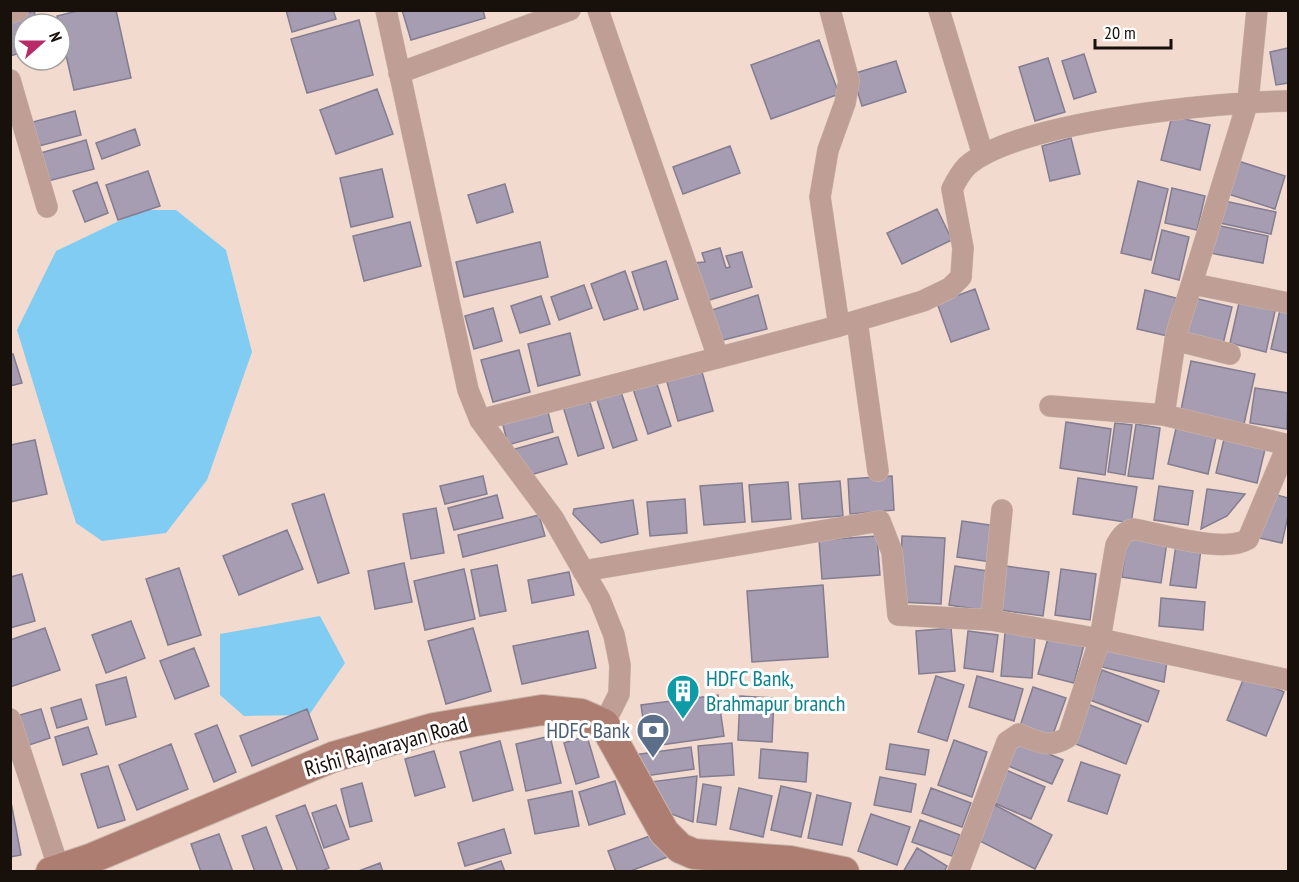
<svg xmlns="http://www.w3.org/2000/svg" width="1299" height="882" font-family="'PT Sans Narrow',sans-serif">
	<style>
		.water { fill: #81ccf3 }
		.building { fill: #a69db2; stroke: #847c90; stroke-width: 1.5 }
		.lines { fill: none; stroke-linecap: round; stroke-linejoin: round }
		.street-casing { stroke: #cbb6ab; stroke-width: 22 }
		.secondary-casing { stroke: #cbb6ab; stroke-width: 32 }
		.street { stroke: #bf9e95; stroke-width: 21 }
		.secondary { stroke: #ad7d71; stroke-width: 30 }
		.labels { text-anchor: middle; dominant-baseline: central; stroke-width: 6; stroke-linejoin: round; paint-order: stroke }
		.culture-label { font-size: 22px; fill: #0d838f; stroke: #fff; text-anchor: start }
		.service-label { font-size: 22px; fill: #4e5e75; stroke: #fff; text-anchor: end }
		.street-label { font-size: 22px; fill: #17100b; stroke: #fff }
	</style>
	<rect width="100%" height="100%" fill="#f2dbce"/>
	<path class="water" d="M142,210H176L226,250L252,352L207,480L166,533L102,541L76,523L17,330L56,251Z
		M320,616L345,663L309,715L244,716L220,695V634Z"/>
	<path class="building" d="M81,10H116L131,78L74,90L57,16Z
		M286,10H333L336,19L292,32Z
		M402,10H483L485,18L411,40Z
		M34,11L38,24H24V52L10,56V18Z
		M359,20L373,75L307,93L291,39Z
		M819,40L839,94L771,119L751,65Z
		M1288,48V83L1276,85L1270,52Z
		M1084,54L1096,92L1074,99L1062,61Z
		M1048,58L1065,112L1035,121L1019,67Z
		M896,61L906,92L862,106L852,74Z
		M377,89L393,134L336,154L320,110Z
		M75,111L81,135L35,147L29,123Z
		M1172,116L1210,125L1200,170L1161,160Z
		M135,129L140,145L102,159L96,143Z
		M1071,138L1080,174L1050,181L1042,146Z
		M86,140L94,169L44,182L37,154Z
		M730,146L740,173L683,194L673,167Z
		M1235,160L1285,176L1275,209L1225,193Z
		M382,169L393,217L351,227L340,178Z
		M148,171L160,206L118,220L106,185Z
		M1138,181L1168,189L1151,260L1121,253Z
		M97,182L108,213L85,222L73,191Z
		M505,184L513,212L477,223L468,195Z
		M1172,188L1205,196L1197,230L1165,223Z
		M1220,200L1276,212L1271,234L1215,222Z
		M937,209L952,240L902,264L887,233Z
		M410,222L421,266L364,281L353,236Z
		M1216,225L1268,236L1263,263L1210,253Z
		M1162,230L1189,237L1179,280L1152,273Z
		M540,242L548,277L464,297L456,262Z
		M720,248L726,268L730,267L726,256L742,252L752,287L703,302L692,263L705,262L702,253Z
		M666,261L678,299L644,310L632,272Z
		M625,271L638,309L604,320L591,284Z
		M584,285L592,308L559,320L551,297Z
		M975,289L989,329L951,342L937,303Z
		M1145,290L1176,298L1168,336L1137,329Z
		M758,295L767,329L719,341L709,311Z
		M541,296L550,324L520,333L511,306Z
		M1190,297L1232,307L1223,344L1181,334Z
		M1239,303L1275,311L1266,352L1230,343Z
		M493,308L502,341L474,349L465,316Z
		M1280,310L1288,312V353L1271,349Z
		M570,333L580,375L538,386L528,344Z
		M519,350L530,392L493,402L481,360Z
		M13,354L22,383L10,386V355Z
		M1191,361L1255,374L1244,424L1181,410Z
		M700,365L713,411L678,421L665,375Z
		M654,375L671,426L648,434L631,383Z
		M619,386L637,440L613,448L595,394Z
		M1255,388L1288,393L1287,429L1250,423Z
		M588,396L604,448L578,456L562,403Z
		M547,408L553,432L508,445L502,421Z
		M1066,422L1111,429L1105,475L1060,468Z
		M1115,423L1132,425L1125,475L1108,472Z
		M1136,424L1160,428L1153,479L1128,476Z
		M1177,424L1217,433L1208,474L1168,464Z
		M1225,435L1266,445L1257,483L1216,473Z
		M558,437L567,464L524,477L515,449Z
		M35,440L47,494L10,502V445Z
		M483,476L487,494L445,504L440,486Z
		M892,476L894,510L850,514L848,479Z
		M1078,478L1137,487L1131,523L1073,514Z
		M840,481L843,516L802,519L799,484Z
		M788,482L791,519L752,522L749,485Z
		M742,483L745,522L704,525L700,486Z
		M1159,486L1193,491L1188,525L1154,520Z
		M1207,489L1245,494L1227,516L1201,529Z
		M1270,493L1288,498V516L1282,543L1259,538Z
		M324,494L349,573L318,583L292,504Z
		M497,495L503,518L454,530L448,508Z
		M685,499L687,533L650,536L647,502Z
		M633,500L638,534L601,543L573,514L574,509Z
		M436,508L444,553L411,559L403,514Z
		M539,515L545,536L463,557L458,535Z
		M962,521L996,526L991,562L957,557Z
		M287,530L303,569L239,595L223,556Z
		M877,536L880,575L822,579L819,540Z
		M902,536L945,538L941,604L899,602Z
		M1127,536L1167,542L1161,583L1122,577Z
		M1176,545L1201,549L1196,588L1170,585Z
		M404,563L412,602L375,609L368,571Z
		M497,565L506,611L480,616L471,570Z
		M955,566L987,571L982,610L949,605Z
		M1006,566L1049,572L1043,616L1000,610Z
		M179,568L201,635L168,645L146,579Z
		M464,569L475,619L425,630L414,581Z
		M1061,569L1096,574L1090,620L1055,615Z
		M569,572L574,595L532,603L528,580Z
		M22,574L35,621L10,628V577Z
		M823,585L828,657L752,662L747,591Z
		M1161,598L1205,602L1203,630L1159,626Z
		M131,621L145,658L106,673L92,635Z
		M45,628L60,670L10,687V640Z
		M473,628L491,691L446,704L428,641Z
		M951,628L955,671L919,674L916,631Z
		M588,631L596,668L522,684L513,646Z
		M968,631L998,635L993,672L964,668Z
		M1050,631L1085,641L1074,683L1038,674Z
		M1005,633L1035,636L1032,678L1001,676Z
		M1109,643L1168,654L1164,682L1102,667Z
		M194,648L209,686L175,699L160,661Z
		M1102,670L1159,691L1148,722L1090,700Z
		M1245,675L1284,692L1266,736L1227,720Z
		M936,676L964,685L947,741L918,732Z
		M977,676L1023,689L1014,721L969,707Z
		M126,677L136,717L106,725L96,685Z
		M1033,687L1066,698L1051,740L1019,729Z
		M718,695L724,736L647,747L641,705Z
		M740,696L774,698L772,742L738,740Z
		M81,699L87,719L57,728L51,708Z
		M1085,703L1141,725L1126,764L1071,742Z
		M41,709L50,738L23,747L13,717Z
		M307,709L318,739L252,766L240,736Z
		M217,725L236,772L214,782L195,734Z
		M88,727L97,754L63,765L55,737Z
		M550,736L561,783L526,791L516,744Z
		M587,736L599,777L576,784L564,743Z
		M954,740L987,752L972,797L938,785Z
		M1017,740L1063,760L1052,784L1006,765Z
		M500,741L513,790L473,801L460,752Z
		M732,743L734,775L700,777L698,746Z
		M171,744L188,789L137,810L119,765Z
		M890,744L929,750L925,775L886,769Z
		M691,747L694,769L638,777L634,755Z
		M761,749L808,753L806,782L759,778Z
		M434,751L445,787L415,796L405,759Z
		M1081,762L1120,775L1107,814L1068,801Z
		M108,766L125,820L98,828L81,774Z
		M1006,770L1045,787L1031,819L992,802Z
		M697,776L693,822L666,812L650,782Z
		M880,777L916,784L911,812L874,805Z
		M615,781L625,814L589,825L579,792Z
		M362,783L372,821L350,827L341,789Z
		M703,784L721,787L716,825L697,822Z
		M781,786L811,793L801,837L771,830Z
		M739,788L772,796L763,837L730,829Z
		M931,788L971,803L962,827L922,813Z
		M572,791L579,826L535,834L528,800Z
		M817,795L851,803L842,845L808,838Z
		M10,797L21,855L10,857Z
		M991,803L1052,835L1035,869L974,838Z
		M305,805L329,868L319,872H298L276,816Z
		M336,805L349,839L324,848L312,813Z
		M871,814L910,827L897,865L858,851Z
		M920,820L960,835L952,856L912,842Z
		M266,827L283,872H255L242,836Z
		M504,829L511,853L465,866L458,843Z
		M661,832L670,856L628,872H616L608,851Z
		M219,834L233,872H201L191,844Z
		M917,848L947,866L944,872H903Z
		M501,861L505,872H469Z
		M380,863L383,872H356Z"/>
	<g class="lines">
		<g class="street-casing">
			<path id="street" d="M386,10L468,390L480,420L553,518L600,600L614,635L620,665L619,694L604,724
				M598,10L718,357
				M830,10L849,81L845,103L828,150L820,197L839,326
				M939,10L983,155
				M10,13L18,10
				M399,73L570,10
				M10,80L47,207
				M1193,284L1288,303
				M857,321L878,471
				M1175,340L1230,354
				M1050,406L1164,415L1288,445
				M1164,415L1176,335L1248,101L1257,10
				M480,420L839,326L923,301L950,288L961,277L963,248L952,189C956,181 961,172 967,166C1017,121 1220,102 1288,101
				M583,571L880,521L892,552L898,615L991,620L1100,639L1288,680
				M991,620L1002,510
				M10,719L59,869
				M958,872L1007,742L1019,734C1037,742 1050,749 1068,737L1100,639L1116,545C1121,537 1124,531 1134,529C1162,534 1225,554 1248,539L1288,444"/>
		</g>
		<g class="secondary-casing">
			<path id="secondary" d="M51,872L90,859L333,757L434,728L542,710L581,714L604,724L664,832L680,848L694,854L790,861L844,872"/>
		</g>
		<use href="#street" class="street"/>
		<use href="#secondary" class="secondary"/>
	</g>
	<defs>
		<g id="building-pin" transform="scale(1.725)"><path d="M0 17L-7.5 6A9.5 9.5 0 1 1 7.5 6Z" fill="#0f9aa8" stroke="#fff"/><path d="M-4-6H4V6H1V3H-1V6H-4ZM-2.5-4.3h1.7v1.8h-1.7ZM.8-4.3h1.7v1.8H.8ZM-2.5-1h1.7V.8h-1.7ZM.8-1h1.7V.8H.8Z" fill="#fff"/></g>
		<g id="bank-pin" transform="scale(1.725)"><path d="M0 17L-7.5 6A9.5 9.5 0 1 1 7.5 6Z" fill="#5c6f8a" stroke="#fff"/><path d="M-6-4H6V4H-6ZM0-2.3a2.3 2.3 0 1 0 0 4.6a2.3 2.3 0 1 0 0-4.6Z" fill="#fff"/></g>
	</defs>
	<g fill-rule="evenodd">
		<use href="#building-pin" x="683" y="691"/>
		<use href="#bank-pin" x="653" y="730"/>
	</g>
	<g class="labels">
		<g class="culture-label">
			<text x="706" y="678">HDFC Bank,<tspan x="706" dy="25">Brahmapur branch</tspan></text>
		</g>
		<g class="service-label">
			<text x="630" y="730">HDFC Bank</text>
		</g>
		<g class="street-label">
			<text transform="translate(386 746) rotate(-16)">Rishi Rajnarayan Road</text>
		</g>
	</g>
	<rect width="1299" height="882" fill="none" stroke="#17100b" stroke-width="24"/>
	<g transform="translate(42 42) rotate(69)"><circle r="28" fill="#ffffff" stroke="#a29f9d" stroke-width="1.5"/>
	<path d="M0-4.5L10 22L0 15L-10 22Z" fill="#b72c66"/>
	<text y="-9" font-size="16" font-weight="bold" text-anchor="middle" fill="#17100b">N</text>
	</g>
	<path d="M1095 39v9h76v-9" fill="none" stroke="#17100b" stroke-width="3"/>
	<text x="1104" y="39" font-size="18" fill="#17100b" stroke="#ffffff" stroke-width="4.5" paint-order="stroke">20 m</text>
</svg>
